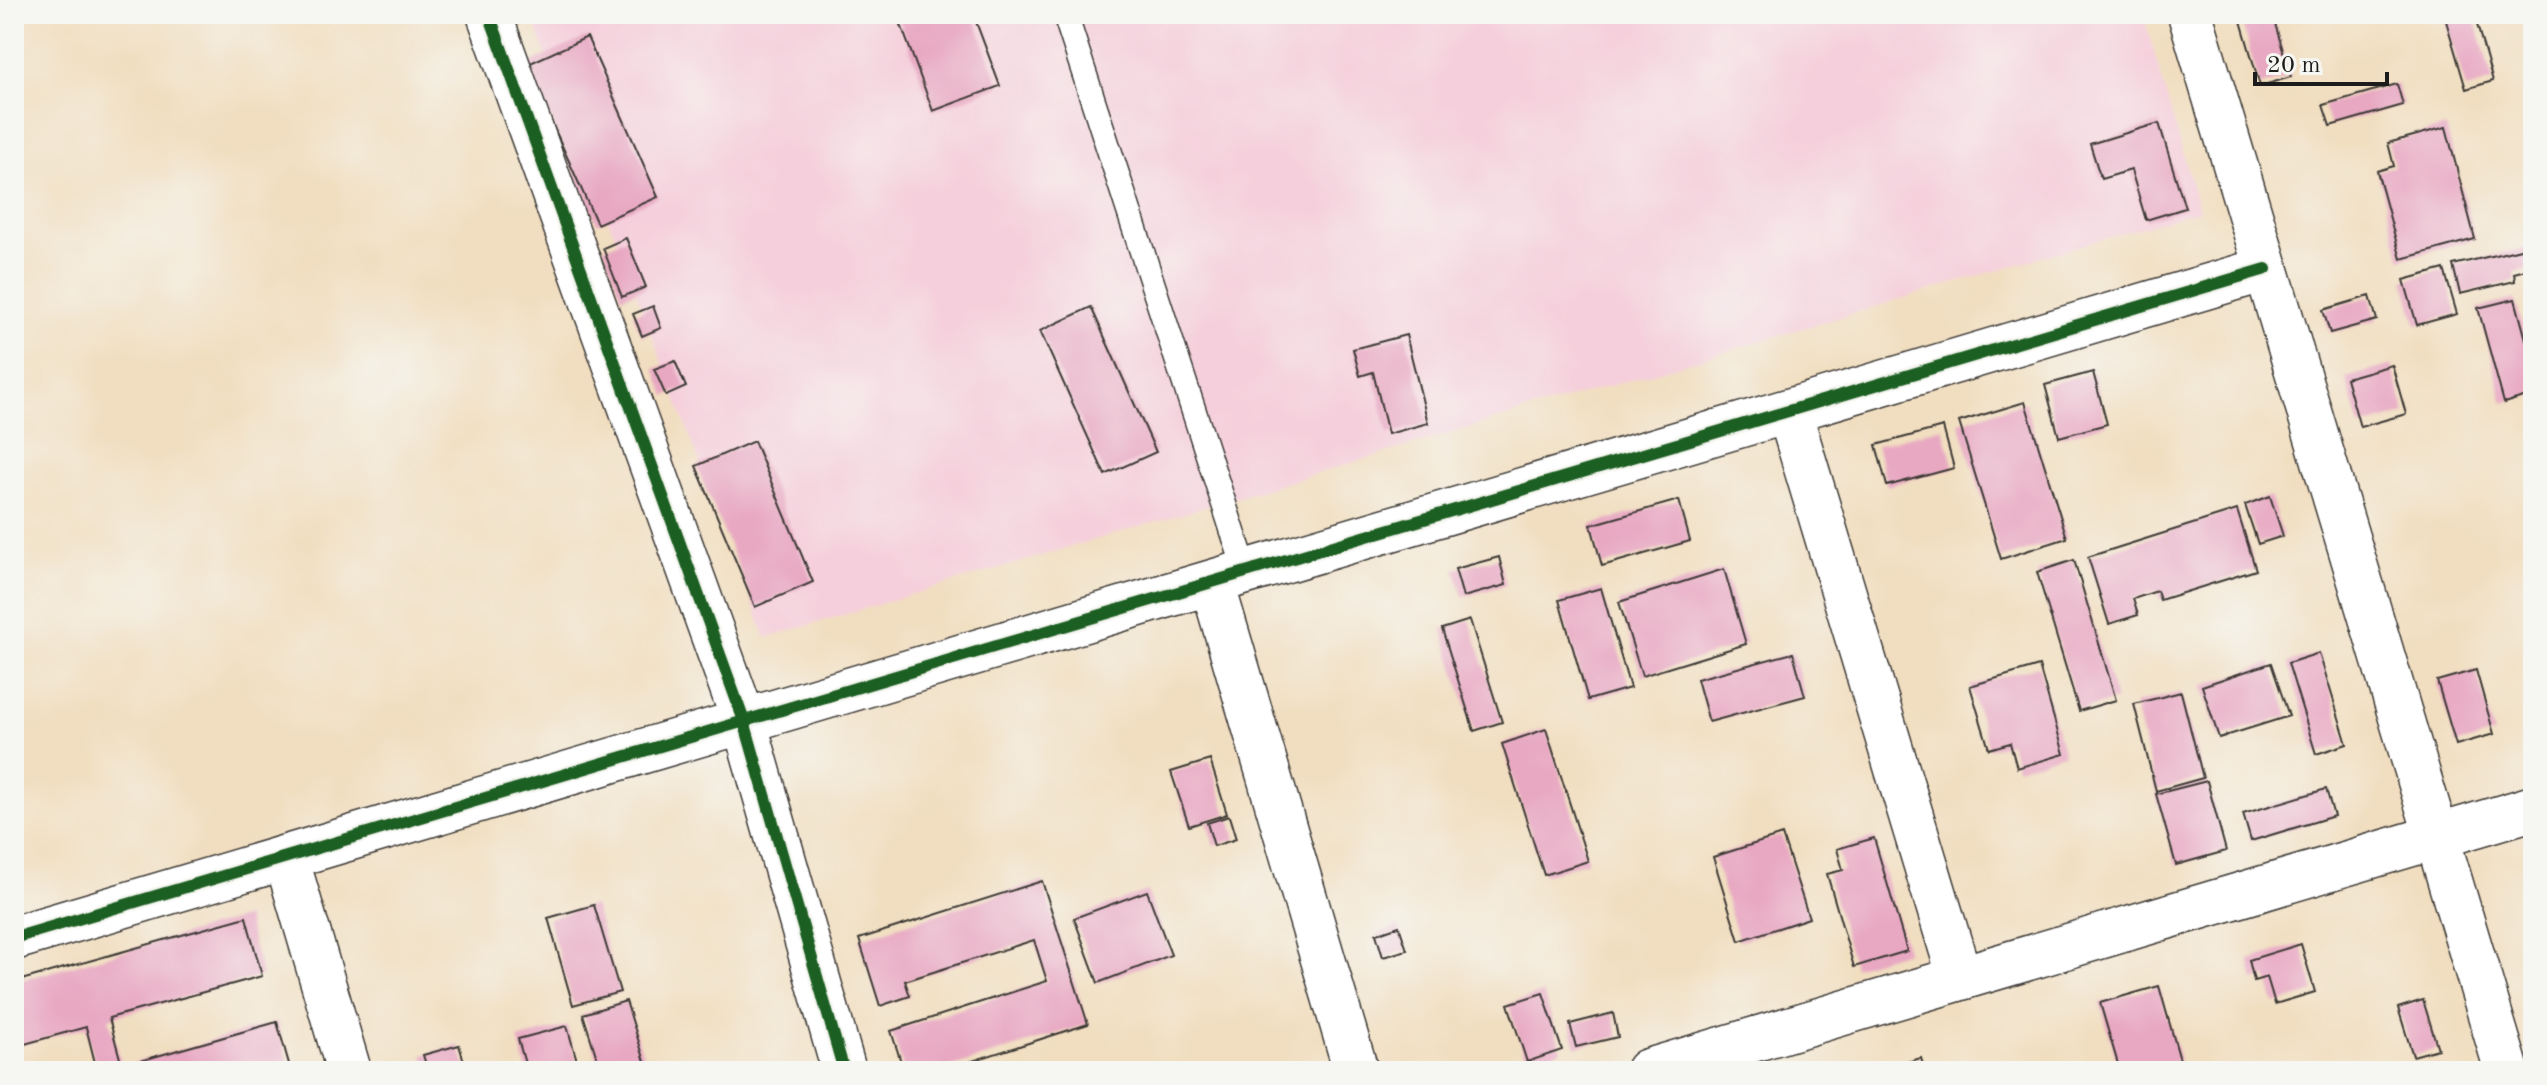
<svg xmlns="http://www.w3.org/2000/svg" width="2547" height="1085" font-family="'Old Standard TT',serif">
	<style>
		.built { fill: #f5cfdb }
		.building { fill: #e8a8c2 }
		.lines { fill: none; stroke-linecap: round; stroke-linejoin: round }
		.lane-casing { stroke: #3c3935; stroke-width: 27 }
		.street-casing { stroke: #3c3935; stroke-width: 47 }
		.lane { stroke: #fff; stroke-width: 24 }
		.street { stroke: #fff; stroke-width: 44 }
		.cycleway-casing { stroke: #f6f6f2; stroke-width: 17 }
		.cycleway { stroke: #1b5e20; stroke-width: 12 }
	</style>
	<rect width="100%" height="100%" fill="#f6f6f2"/>
	<filter id="ink" filterUnits="userSpaceOnUse"><feTurbulence type="fractalNoise" baseFrequency=".0125" numOctaves="2"/><feDisplacementMap in="SourceGraphic" scale="16" xChannelSelector="R" yChannelSelector="G"/><feConvolveMatrix kernelMatrix="1 2 1 2 8 2 1 2 1" color-interpolation-filters="sRGB"/></filter>
	<filter id="wash" filterUnits="userSpaceOnUse"><feTurbulence type="fractalNoise" baseFrequency=".006" numOctaves="4" result="noise"/><feDisplacementMap in="SourceGraphic" scale="32" xChannelSelector="R" yChannelSelector="G"/><feGaussianBlur stdDeviation="1.8" result="paint"/><feColorMatrix in="noise" values="0 0 0 0 0 0 0 0 0 0 0 0 0 0 0 0 0 1.4 0 .05"/><feComposite in="paint" operator="in"/></filter>
	<g filter="url(#wash)">
		<rect width="100%" height="100%" fill="#f1dec0"/>
		<path class="built" d="M531,14H2143L2199,210L766,638Z"/>
		<g id="blocks">
			<path class="building" d="M897,14H973L1000,86L933,111Z
				M2239,14H2272L2291,77L2260,86Z
				M2444,14H2474L2493,81L2466,89Z
				M587,37L658,197L597,224L526,65Z
				M2397,84L2403,105L2330,126L2323,105Z
				M2159,123L2185,208L2146,220L2131,170L2101,179L2090,144Z
				M2446,127L2475,239L2401,259L2377,171L2394,166L2388,143Z
				M626,238L646,287L622,297L603,248Z
				M2529,247L2533,268L2514,273L2515,281L2460,294L2453,265Z
				M2444,269L2457,314L2417,325L2404,280Z
				M2370,296L2377,320L2330,333L2323,310Z
				M2515,299L2533,365V394L2504,403L2478,308Z
				M653,306L661,328L642,336L633,314Z
				M1091,307L1156,452L1105,475L1040,331Z
				M1406,335L1428,423L1388,434L1373,372L1360,376L1353,349Z
				M675,361L686,387L666,396L654,369Z
				M2392,365L2406,414L2360,427L2346,378Z
				M2093,372L2107,424L2059,437L2045,385Z
				M2025,402L2067,538L2001,559L1959,422Z
				M1943,427L1954,468L1887,486L1876,445Z
				M754,441L813,582L755,607L696,466Z
				M2270,496L2283,536L2258,544L2245,505Z
				M1679,500L1690,541L1602,566L1591,525Z
				M2237,510L2256,570L2160,600L2157,591L2133,599L2138,615L2109,624L2088,557Z
				M1499,557L1506,585L1463,597L1455,569Z
				M2074,560L2116,700L2079,711L2037,572Z
				M1724,569L1746,644L1642,676L1619,602Z
				M1601,588L1630,688L1588,700L1559,600Z
				M1470,620L1502,722L1474,731L1442,629Z
				M1793,653L1805,696L1709,722L1697,679Z
				M2319,653L2347,744L2316,754L2288,663Z
				M2271,663L2289,716L2219,738L2202,686Z
				M2039,666L2064,754L2017,768L2010,743L1989,749L1970,686Z
				M2476,670L2494,734L2456,745L2437,681Z
				M2181,692L2203,778L2156,791L2134,704Z
				M1546,729L1588,861L1544,875L1502,744Z
				M1210,760L1227,814L1189,826L1171,772Z
				M2207,781L2226,851L2176,865L2156,794Z
				M2326,789L2334,816L2251,841L2243,814Z
				M1229,816L1236,839L1214,846L1207,823Z
				M1782,835L1809,918L1739,941L1713,857Z
				M1874,838L1907,951L1854,967L1827,874L1843,870L1837,849Z
				M1042,881L1088,1024L941,1071H904L891,1031L1047,981L1034,940L905,981L910,996L880,1006L859,939Z
				M1147,891L1171,955L1098,983L1074,918Z
				M594,905L620,992L573,1005L548,918Z
				M246,917L262,976L109,1018L122,1066L277,1022L291,1071H97L86,1027L14,1047V982Z
				M1399,926L1407,950L1383,957L1376,934Z
				M2301,944L2315,992L2275,1004L2267,977L2254,981L2249,960Z
				M2159,986L2180,1060L2143,1071H2120L2100,1003Z
				M1543,993L1562,1050L1527,1062L1508,1004Z
				M2423,1000L2438,1049L2413,1056L2398,1008Z
				M626,1001L648,1071H601L583,1014Z
				M1613,1013L1618,1037L1576,1047L1570,1024Z
				M567,1026L580,1071H527L518,1039Z
				M459,1045L467,1071H428L423,1055Z
				M1921,1058L1925,1071H1887L1886,1068Z"/>
		</g>
	</g>
	<g filter="url(#ink)">
		<use href="#blocks" fill-opacity="0" stroke="#3c3935" stroke-width="2"/>
		<g class="lines">
			<g class="lane-casing">
				<path id="lane" d="M1065,14L1246,572"/>
			</g>
			<g class="street-casing">
				<path id="street" d="M489,14L744,721L844,1071
					M2190,14L2507,1071
					M1789,411L1960,978
					M1212,583L1356,1071
					M286,857L349,1071
					M14,938L2266,269
					M1648,1071L2533,808"/>
			</g>
			<use href="#lane" class="lane"/>
			<use href="#street" class="street"/>
			<g class="cycleway-casing">
				<path id="cycleway" d="M489,14L744,721L844,1071
					M14,938L2266,269"/>
			</g>
			<use href="#cycleway" class="cycleway"/>
		</g>
	</g>
	<rect width="2547" height="1085" fill="none" stroke="#f6f6f2" stroke-width="48"/>
	<path d="M2255 72v12h132v-12" fill="none" stroke="#1c1c1c" stroke-width="4"/>
	<text x="2267" y="72" font-size="24" fill="#1c1c1c" stroke="#f6f6f2" stroke-width="6" paint-order="stroke">20 m</text>
</svg>
